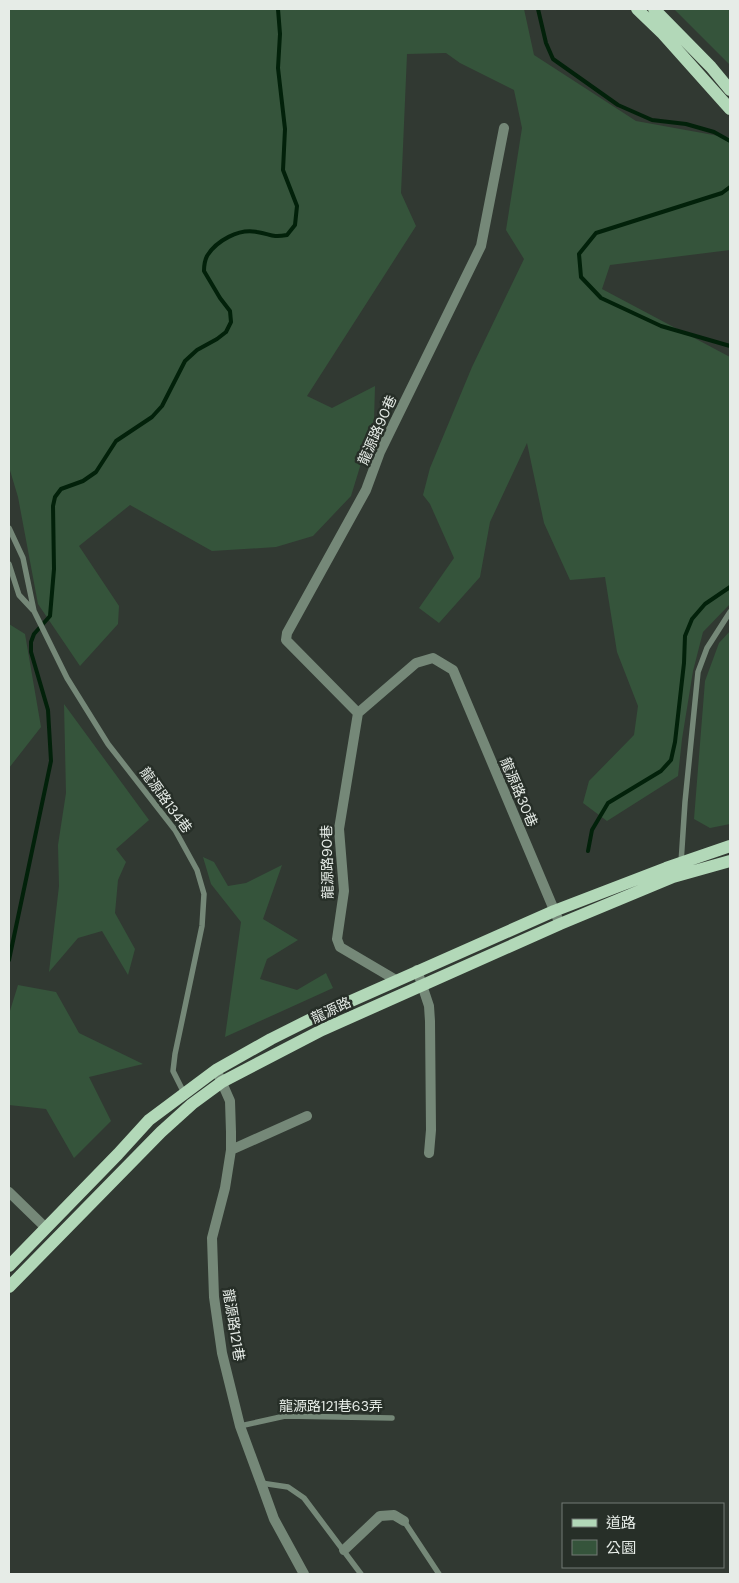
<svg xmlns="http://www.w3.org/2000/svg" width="739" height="1583" font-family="'DM Sans','Noto Sans TC',sans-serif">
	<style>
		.green { fill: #35543b }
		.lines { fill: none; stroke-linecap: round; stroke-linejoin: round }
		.stream { stroke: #02210a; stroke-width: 4 }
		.lane { stroke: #758878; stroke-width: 5.5 }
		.street { stroke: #758878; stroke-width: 10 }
		.primary { stroke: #b2d8b8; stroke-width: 12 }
		.labels { text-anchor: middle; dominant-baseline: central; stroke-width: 5; stroke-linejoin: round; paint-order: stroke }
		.street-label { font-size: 14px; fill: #e6ece7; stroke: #272f28 }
	</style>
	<rect width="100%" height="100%" fill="#313932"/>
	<path class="green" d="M9,9H524L534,55L636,121L730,138V250L610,265L602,289L730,357V604L703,632L693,671L682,739L678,776L607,821L583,803L589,781L634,735L638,706L617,652L605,577L570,580L544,523L527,443L490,522L480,577L439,623L419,608L454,558L430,504L423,495L430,468L472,367L524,259L506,230L522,128L514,90L460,63L446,53L407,54L401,193L416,226L307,396L332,408L375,386L374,421L351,496L313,536L276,547L212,551L130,505L79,546L119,606L118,624L80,666L38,604L18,497L9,467Z
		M674,9H730V65Z
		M9,624L25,634L41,727L9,768Z
		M730,631V824L710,828L694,819L705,681L719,643Z
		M64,704L149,820L116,849L126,862L118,880L115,913L135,949L128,975L102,931L78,938L49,972L59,886L58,845L66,793Z
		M203,857L214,862L228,886L246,883L282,865L263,919L298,940L267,959L260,979L297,990L326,973L333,988L225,1037L241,922L211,884Z
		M18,985L56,992L79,1033L143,1064L89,1077L111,1121L74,1158L46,1109L9,1105V1014Z"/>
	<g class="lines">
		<path class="stream" d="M538,9L546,43L553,59L618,105L652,120L686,124L714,132L730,141
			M730,187L722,193L596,233L579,254L581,277L601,298L661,326L730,346
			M588,851L592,830L608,803L661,771L671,760L675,742L684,663L685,636L692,619L705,604L730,587
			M9,960L51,761L48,710L31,652V642L34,634L50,616L54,569L53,506L55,497L61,489L83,481L96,472L116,441L152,417L162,406L185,361L197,350L217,339L226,332L231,322L230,311L220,298L204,271C204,266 205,260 207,256C216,241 239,228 257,232C271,234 271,238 287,235L295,225L297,206L283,170L285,129L278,68L280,34L278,9"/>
		<path class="lane" d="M9,528L23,558L34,611L67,678L108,744L175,830L197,870L204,894L202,926L175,1054L173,1071L185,1095
			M9,564L19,595L33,610
			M681,863L685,802L698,672L707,648L730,612
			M240,1426L285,1416L392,1418
			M261,1483L288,1487L304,1498L361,1574
			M404,1521L439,1574"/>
		<path class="street" d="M358,713L286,640L287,633L366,490L380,452L481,246L504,128
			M417,970L429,1006L430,1021L431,1130L429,1153
			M396,980L340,947L337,939L344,891L339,829L358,713L416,663L433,658L453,670L560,924
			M219,1076L230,1101L231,1132V1150L225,1188L212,1238L214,1297L222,1353L240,1426L261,1483L274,1519L304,1574
			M231,1150L307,1116
			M9,1192L46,1228
			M344,1550L380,1516L394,1515L404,1521"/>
		<path class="primary" d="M637,9L663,34L730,109
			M654,9L711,67L730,90
			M9,1266L118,1154L149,1120L216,1070L271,1039L315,1017L554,911L666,868L730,846
			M9,1287L161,1132L192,1104L222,1082L322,1030L560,924L673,877L730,861"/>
	</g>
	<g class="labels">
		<g class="street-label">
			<text transform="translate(377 430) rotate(-66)">龍源路90巷</text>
			<text transform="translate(519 792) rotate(67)">龍源路30巷</text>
			<text transform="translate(166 800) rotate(54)">龍源路134巷</text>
			<text transform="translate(327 862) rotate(-91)">龍源路90巷</text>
			<text transform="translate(331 1010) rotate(-25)">龍源路</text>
			<text transform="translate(234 1325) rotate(81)">龍源路121巷</text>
			<text x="331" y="1406">龍源路121巷63弄</text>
		</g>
	</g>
	<rect width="739" height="1583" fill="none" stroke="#e6ece7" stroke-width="20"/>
	<rect x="562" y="1503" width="162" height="65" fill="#272f28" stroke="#737b74"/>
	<rect x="572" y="1519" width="25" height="8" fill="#b2d8b8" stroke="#737b74"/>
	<text x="606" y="1528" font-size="15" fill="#e6ece7">道路</text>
	<rect x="572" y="1540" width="25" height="15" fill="#35543b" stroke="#737b74"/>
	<text x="606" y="1553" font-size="15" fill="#e6ece7">公園</text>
</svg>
